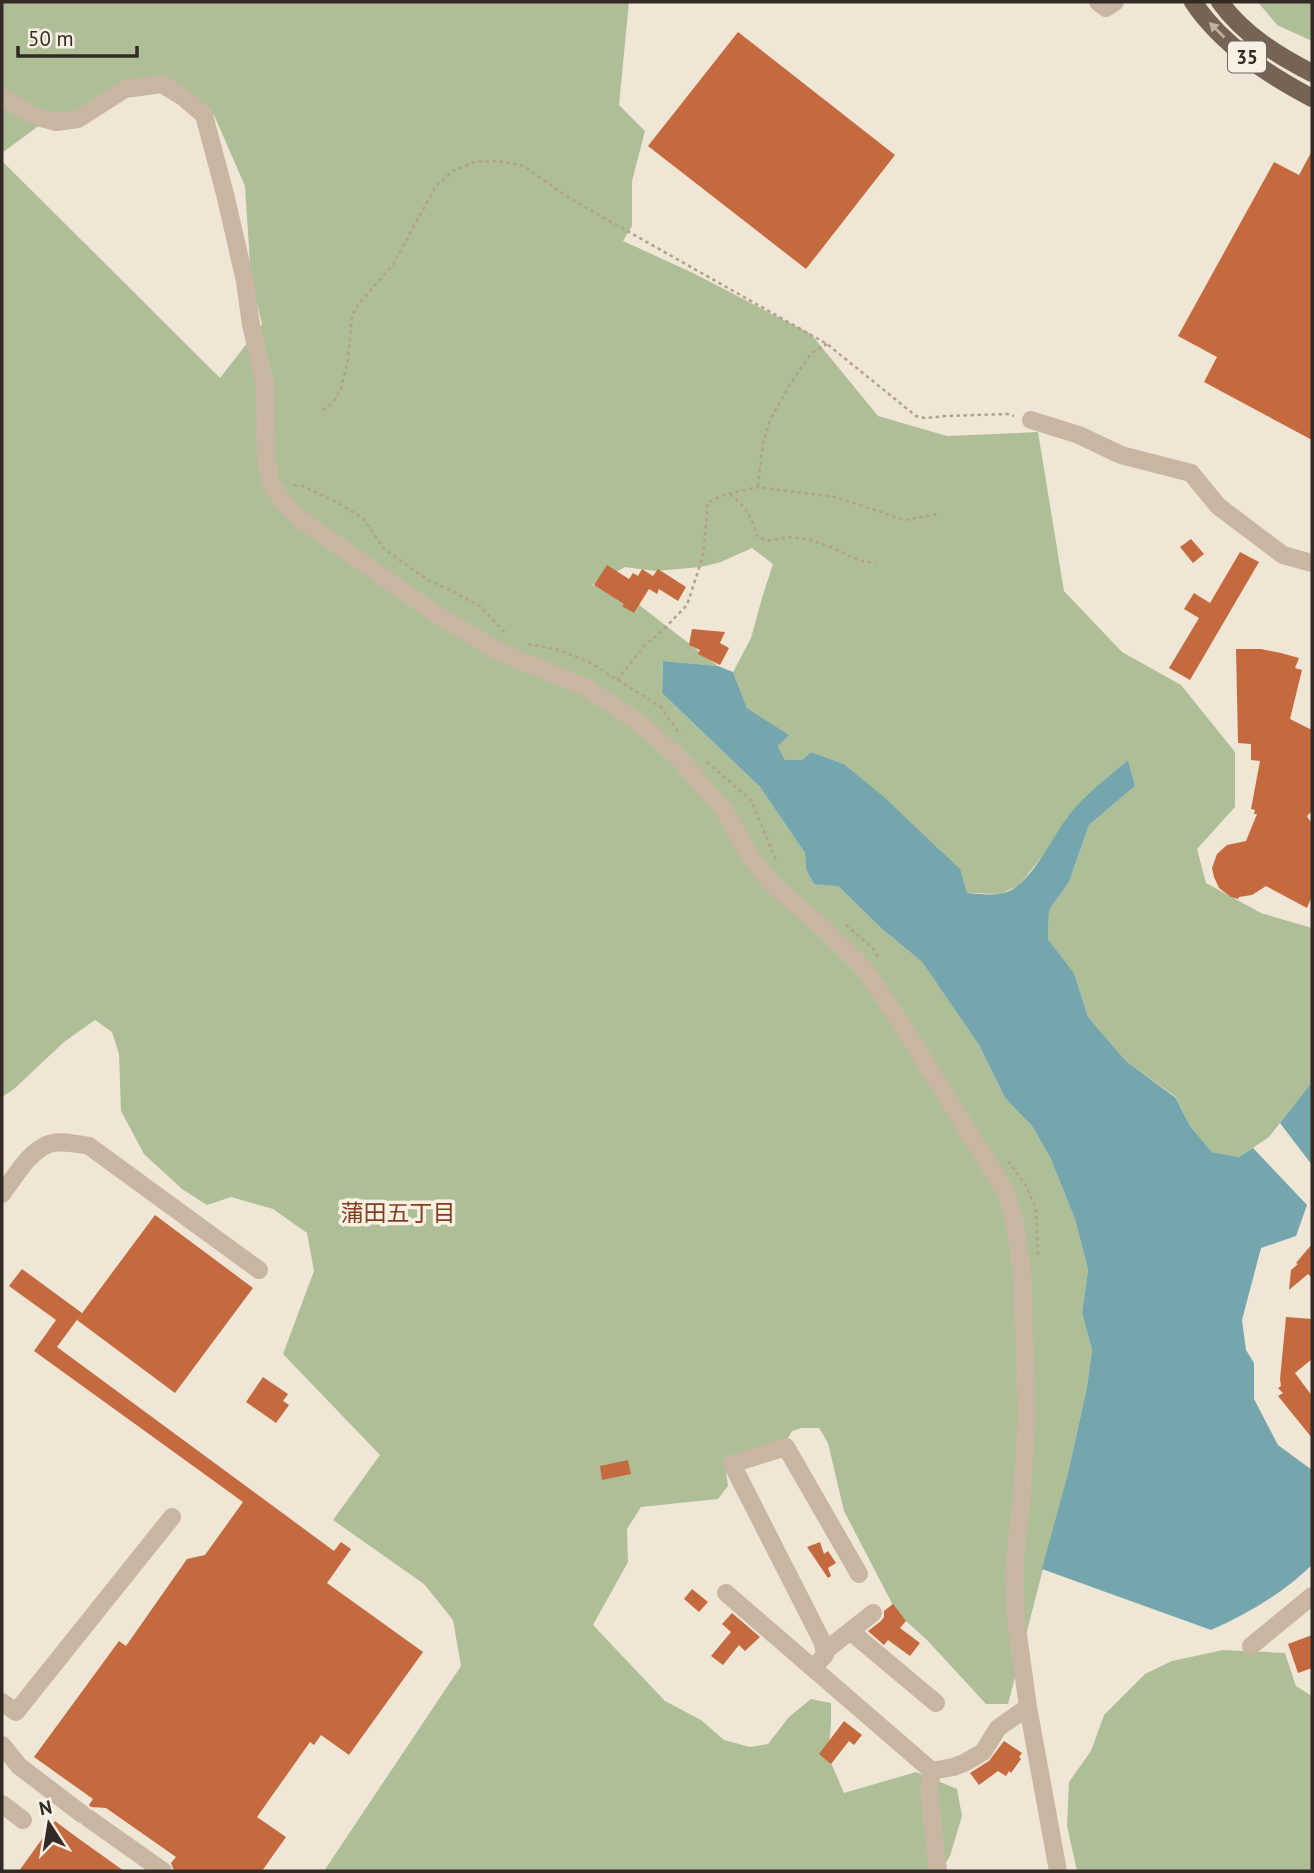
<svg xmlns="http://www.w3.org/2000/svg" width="1314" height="1873" font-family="'PT Sans','Noto Sans JP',sans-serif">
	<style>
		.green { fill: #aebf97 }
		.water { fill: #76a6ad }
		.building { fill: #c56a3f }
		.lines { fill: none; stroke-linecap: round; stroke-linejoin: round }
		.path { stroke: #b3a18d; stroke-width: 2.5; stroke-dasharray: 3.5 3.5; stroke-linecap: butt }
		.minor { stroke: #c8b6a3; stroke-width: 18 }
		.major { stroke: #756356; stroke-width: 18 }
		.oneway { fill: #bdb1a3 }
		.labels { text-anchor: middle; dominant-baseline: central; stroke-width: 7; stroke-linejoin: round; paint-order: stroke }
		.shield { fill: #f8f0e2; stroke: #6e655e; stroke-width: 2 }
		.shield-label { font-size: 19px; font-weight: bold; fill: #332a25 }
		.neighbourhood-label { font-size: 23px; fill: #813d1f; stroke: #f8f0e2 }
	</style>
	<rect width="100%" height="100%" fill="#f0e6d6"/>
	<path class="green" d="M2,2H629L619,105L645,131L632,181V226L623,241L693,273L811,334L878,416L947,436L1038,432L1064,591L1122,652L1181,685L1235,752V807L1197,849L1206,883L1261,913L1312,928V1082L1269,1137L1239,1157L1212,1152L1190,1126L1176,1097L1126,1061L1088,1017L1074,973L1048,939L1049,910L1069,882L1089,825L1135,786L1128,760L1102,782L1067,817L1049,848L1019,885L1001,894L967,893L939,849L883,797L844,764L811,752L802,760H785L778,746L788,735L747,708L733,672L751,638L762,598L773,564L752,548L721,562L701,567L655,571L625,567L592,585L625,594L718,666L663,661L662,693L760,787L805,853L806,869L838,886L881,928L922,962L979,1045L1005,1098L1032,1126L1050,1157L1075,1219L1088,1270L1082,1313L1092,1350L1087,1387L1068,1473L1008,1704H986L927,1640L897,1613L844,1511L828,1443L819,1428H802L792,1431L787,1440L724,1459L728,1486L718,1499L641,1507L627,1529L628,1562L593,1625L665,1701L701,1720L724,1740L750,1747L768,1744L789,1717L811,1699L831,1703V1724L828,1756L844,1793L916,1772L957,1789L962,1816L950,1856L941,1871H324L461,1666L453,1620L424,1584L333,1520L380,1455L283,1354L314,1271L307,1233L273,1209L231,1197L207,1205L182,1189L144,1154L121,1111L119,1054L112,1032L95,1020L64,1042L14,1089L2,1097V161L220,378L262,324L251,279L245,186L214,115L181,88L162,84L48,119L2,153Z
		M1258,2H1312V41L1277,25Z
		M1223,1650L1285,1653L1296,1686L1312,1696V1871H1077L1067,1826L1069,1782L1091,1751L1104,1715L1145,1674L1172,1661Z"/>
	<path class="water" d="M663,661L718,666L733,672L747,708L789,735L778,746L785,760H802L811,752L844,764L884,797L960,869L967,893C977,894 989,895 1000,894C1029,889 1050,841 1066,819C1080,799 1109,776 1128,760L1135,786L1089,825L1069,882L1049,910L1048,939L1074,973L1088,1017L1126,1061L1176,1098L1190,1126L1212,1152L1239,1157L1253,1148L1307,1205L1296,1236L1261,1248L1242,1320L1246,1350L1254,1363V1399L1278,1445L1312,1470V1565C1283,1593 1248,1614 1211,1630L1042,1569L1068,1473L1087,1387L1092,1350L1082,1313L1088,1270L1075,1219L1050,1157L1032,1126L1005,1098L979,1045L922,962L881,928L838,886L814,884L806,869L805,853L760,787L662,693Z
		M1312,1082V1165L1280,1123Z"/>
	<path class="building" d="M738,32L895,155L806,269L648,146Z
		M1312,151V440L1204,382L1217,357L1178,336L1274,162L1299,175Z
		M1191,539L1204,554L1193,563L1180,547Z
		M1240,552L1259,562L1190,680L1169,668L1199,618L1184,609L1194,593L1210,603Z
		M607,565L629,579L633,573L638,576L642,569L653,576L658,569L686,587L678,601L659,589L657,594L649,589L634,613L622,606L624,604L594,585Z
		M692,629L725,632L720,643L729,648L720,665L698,654L700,650L689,645Z
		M1236,649H1261L1281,653L1299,658L1295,668L1302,670L1290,719L1312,730V811L1307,816L1312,824V896L1307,908L1266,886L1252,895L1239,897L1238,899L1231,897L1219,888L1214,877L1212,868L1217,854L1227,845L1246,841L1257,814H1254L1255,810L1251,809L1260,761L1251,760V744L1238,743Z
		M155,1215L253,1288L175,1393L77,1320Z
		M1312,1244V1278L1308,1274L1289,1290L1291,1270L1298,1264L1296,1263Z
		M22,1269L82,1313L57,1347L334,1551L341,1542L351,1549L327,1583L423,1652L349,1755L321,1735L314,1745L310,1742L257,1817L286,1837L262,1871H174L171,1863L176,1857L106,1808L91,1807L89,1805L93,1799L34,1757L119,1641L126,1646L187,1559L205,1555L243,1502L34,1351L56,1320L9,1286Z
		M1286,1317L1312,1319V1359L1295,1373L1312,1396V1438L1278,1396L1283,1393L1278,1388L1281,1386L1280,1379Z
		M263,1377L288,1394L283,1401L289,1405L276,1423L246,1402Z
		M628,1460L631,1474L602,1480L600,1466Z
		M820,1542L824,1554L828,1551L836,1563L828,1568L831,1576L828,1578L807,1547Z
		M692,1589L708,1602L699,1612L684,1599Z
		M893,1604L906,1621L900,1628L920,1643L910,1656L888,1640L884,1645L868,1631L881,1621L884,1617V1611Z
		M732,1613L760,1637L745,1651L739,1645L723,1665L711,1656L731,1632L722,1624Z
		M1312,1635V1668L1298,1673L1288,1644Z
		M844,1721L862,1735L854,1745L849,1741L831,1764L819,1754Z
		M1004,1741L1022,1753L1019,1757L1021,1759L1011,1773L1009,1771L1006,1776L998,1771L979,1785L970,1773L989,1761Z
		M55,1821L75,1836L124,1871H19Z"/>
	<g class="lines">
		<path class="path" d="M323,410L333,403L341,388L348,360L352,315L360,302L392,266L436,186L453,171L474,162L498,161L524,166L569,198L827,344L916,416L925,418L946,416L1007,414L1014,416
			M294,485L303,486L338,503L364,519L384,549L428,580L450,590L480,606L507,635
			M758,486L763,443L771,418L789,386L811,353L827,344
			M730,494C745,507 752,515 756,535L766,541L789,537L808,539L833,548L860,561L876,563
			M528,644L559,650L589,662L661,707L680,735
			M617,680L645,645L662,631L687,605L703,556L708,502L724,495L758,487L835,497L905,520L937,514
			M707,762L751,800L776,860
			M846,925L873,948L878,957
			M1008,1161L1025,1184L1036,1208L1038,1258"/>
		<path class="minor" d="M1098,2L1106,8L1115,2
			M2,97L34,116L56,122L78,119L125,89L162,84L183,97L204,115L225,194L245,281L251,325L265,383L266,457L270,482L284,503L299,518L439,616L500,652L585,687L638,722L679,758L724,810L750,856L773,885L819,924L863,967L895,1014L1006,1192L1015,1222L1022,1274L1027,1414L1022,1492L1014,1573L1016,1620L1028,1707L1058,1871
			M1031,420L1079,435L1121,455L1191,473L1218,506L1283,555L1312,563
			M2,1194C15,1177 28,1152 49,1144C61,1140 77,1144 89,1146L259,1270
			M726,1593L932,1771L953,1767L964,1763L983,1752L998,1728L1028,1707
			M850,1631L936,1703
			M1251,1646L1312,1596
			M825,1651L873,1613
			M813,1668L825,1655L823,1643L732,1464L786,1447L859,1574
			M2,1702L16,1712L172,1517
			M2,1745L19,1766L82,1814
			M932,1771L929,1790L938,1871
			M2,1804L23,1820
			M88,1818L163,1871"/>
		<path class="major" d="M1193,2C1222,45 1267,74 1312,98
			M1220,2C1243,34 1277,55 1312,73"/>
	</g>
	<defs><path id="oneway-solid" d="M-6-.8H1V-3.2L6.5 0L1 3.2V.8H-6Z" transform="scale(1.75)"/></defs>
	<use class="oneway" href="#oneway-solid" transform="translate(1217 30) rotate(-135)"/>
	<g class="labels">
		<rect class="shield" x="1228" y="41.5" width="38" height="31" rx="5"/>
		<g class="shield-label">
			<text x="1247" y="57">35</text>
		</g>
		<g class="neighbourhood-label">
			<text x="398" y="1212">蒲田五丁目</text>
		</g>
	</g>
	<rect width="1314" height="1873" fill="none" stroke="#332a25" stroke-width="7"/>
	<g transform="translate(49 1824) rotate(348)" stroke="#f8f0e2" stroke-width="5" paint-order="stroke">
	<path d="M0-5L12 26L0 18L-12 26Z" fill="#332a25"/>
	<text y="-10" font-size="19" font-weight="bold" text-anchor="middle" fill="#332a25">N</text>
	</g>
	<path d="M18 46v10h119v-10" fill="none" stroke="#332a25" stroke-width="3.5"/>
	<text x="28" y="46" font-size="21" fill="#332a25" stroke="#f8f0e2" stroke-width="5" paint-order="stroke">50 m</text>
</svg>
